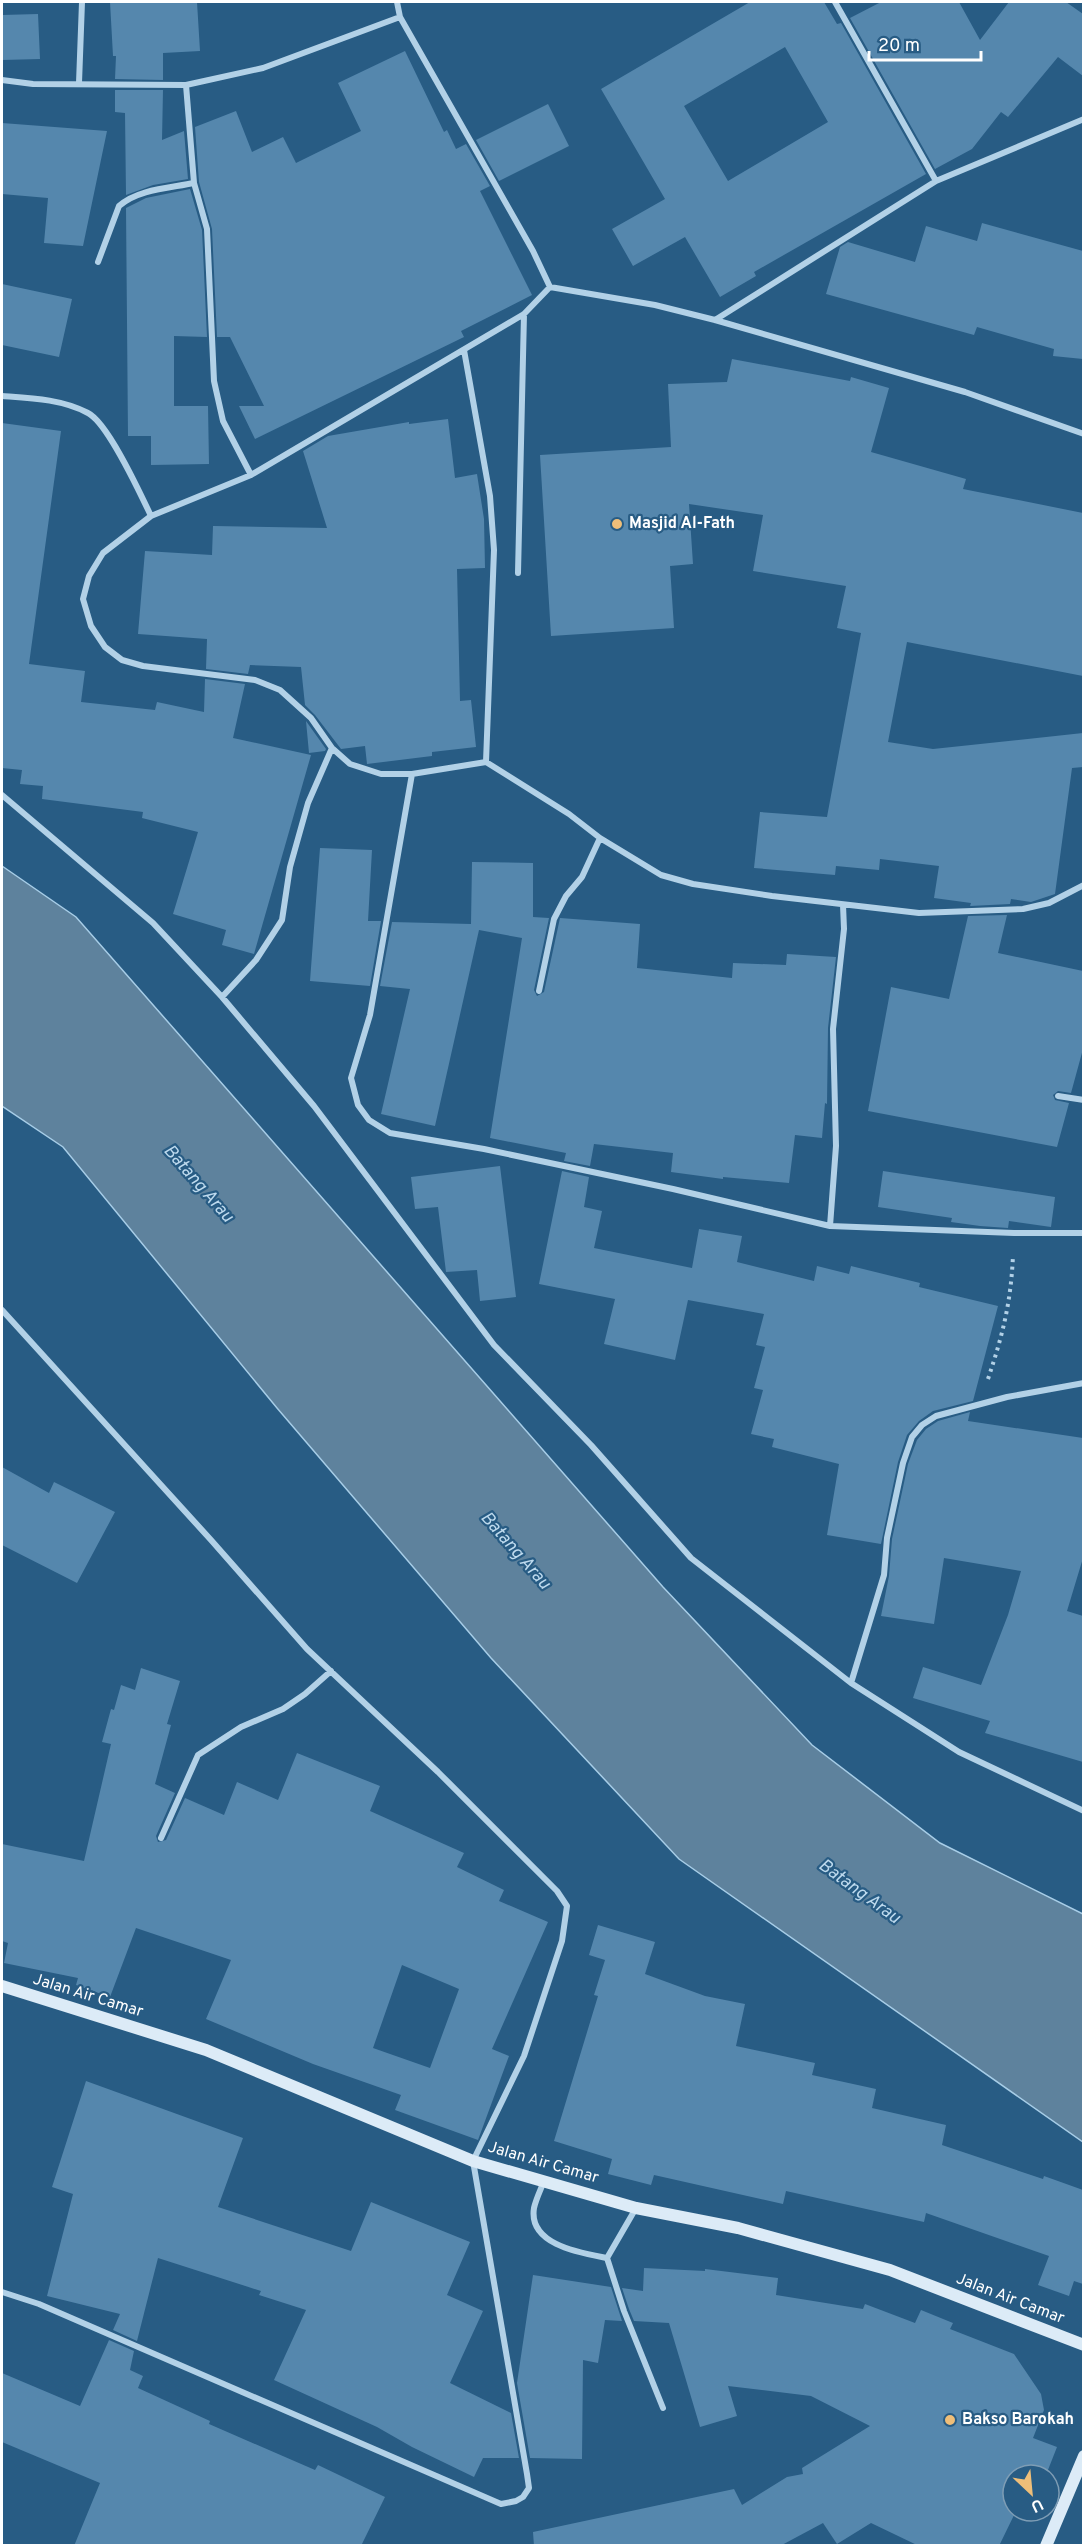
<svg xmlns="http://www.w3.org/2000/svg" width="1085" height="2547" font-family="Overpass,sans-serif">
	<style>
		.water { fill: #5e829d; stroke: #a7cde7; stroke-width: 1.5 }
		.building { fill: #5587ad; fill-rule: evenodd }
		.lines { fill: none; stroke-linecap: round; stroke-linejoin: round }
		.path { stroke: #b2d1e7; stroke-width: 4; stroke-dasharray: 3 4.5; stroke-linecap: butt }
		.street { stroke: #b2d1e7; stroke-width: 6 }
		.secondary { stroke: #dcebf7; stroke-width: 12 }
		.poi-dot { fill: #eebe79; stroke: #285c84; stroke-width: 2 }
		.labels { text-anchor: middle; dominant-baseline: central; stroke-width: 4.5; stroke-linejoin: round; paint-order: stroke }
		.poi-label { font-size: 16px; font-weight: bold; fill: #fff; stroke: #285c84; text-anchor: start }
		.street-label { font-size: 16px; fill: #fff; stroke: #285c84 }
		.water-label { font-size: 18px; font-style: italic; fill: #bedaee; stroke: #285c84 }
	</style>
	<rect width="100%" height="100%" fill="#285c84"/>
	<path class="water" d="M2,866L76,917L663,1587L812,1745L940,1843L1083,1914V2142L679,1859L491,1658L277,1408L63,1147L2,1106Z"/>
	<path class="building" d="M110,2H197L200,51L163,53V80L115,79L116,56H113Z
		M750,2H824L837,24L841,23L926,174L754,272L756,276L720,297L685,237L633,266L612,229L665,199L601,89ZM785,47L828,122L728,181L684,106Z
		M881,2H959L980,40L1009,2H1066L1083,14V76L1058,57L1008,117L1001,112L972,149L935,169L850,18Z
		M38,14L40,59L2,60V15Z
		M405,51L444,132L447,130L456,149L466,144L490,186L480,191L532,295L461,331L464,337L255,439L239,406H264L230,337H217L212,229L199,182L195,127L236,111L252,152L283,137L296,163L361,131L338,83Z
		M115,90H163L162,140L184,131L188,179L153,185L126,195L125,113L115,112Z
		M548,104L569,146L499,181L476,140Z
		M2,123L107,131L83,246L44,243L48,198L2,194Z
		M190,189L202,230L207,337L174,336V406H208L209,464L151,465V436H128L126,208L146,198Z
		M982,223L1083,251V359L1053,356L1054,349L977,327L974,335L826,294L840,247L848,242L915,262L926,226L977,241Z
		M2,284L72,299L59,357L2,345Z
		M732,359L850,381L851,377L889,388L871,452L966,479L963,489L1083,513V676L907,642L888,742L933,749L1083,733V767L1072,768L1055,894L1031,902L1011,899L1010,904L970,906L971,903L934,898L939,866L880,859L879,870L836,866L835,875L754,868L760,812L827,817L861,633L837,628L846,586L753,571L763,515L689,504L693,564L670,566L674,628L551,636L540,455L671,447L668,384L727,382Z
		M448,419L455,478L477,474L484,519L485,568L457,569L460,701L471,700L476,747L432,752V756L367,764L365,746L341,749L315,715L305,705L301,667L250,665L248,674L206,669L207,639L138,634L145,551L212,555L213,526L327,528L303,451L328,436L409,422V424Z
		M2,423L61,431L29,664L85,671L81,702L155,710L157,702L204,712L205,679L245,684L233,738L311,755L254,954L222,945L226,930L173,914L198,832L142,818L143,812L42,799L43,786L20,784L22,770L2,768Z
		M306,721L326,749L325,751L309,753Z
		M320,848L372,850L368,921H381L370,986L310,981Z
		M472,862L533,863V917L549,918L534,990L537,996L544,992L560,918L640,924L637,968L732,978L733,963L786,965L787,954L836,957L828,1028L827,1104L825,1103L822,1138L795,1135L789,1183L723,1177V1179L671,1172L673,1153L594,1144L590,1166L564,1161L566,1153L490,1138L522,938L479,930L435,1126L381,1114L410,989L380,986L392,922L471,924Z
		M1007,915L998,953L1083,971V1049L1071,1093L1058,1091L1053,1095L1055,1100L1069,1103L1057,1147L868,1111L891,987L949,999L968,916Z
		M500,1166L516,1297L480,1301L477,1270L446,1272L438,1207L415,1209L411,1177Z
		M562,1171L589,1177L584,1207L602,1211L594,1248L692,1268L699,1229L742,1236L737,1262L814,1281L817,1266L849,1274L851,1266L920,1283L919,1287L998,1306L973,1401L933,1411L919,1421L907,1435L898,1462L881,1544L827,1535L839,1464L772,1447L774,1439L751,1434L763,1390L754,1388L765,1347L756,1345L764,1314L688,1300L675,1360L604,1344L615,1299L539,1284Z
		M883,1171L1055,1197L1051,1227L1009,1221L1008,1228L980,1226L951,1222L952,1218L878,1207Z
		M970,1412L968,1421L1083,1438V1558L1067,1611L1083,1616V1762L985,1733L990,1721L913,1698L923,1667L981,1685L1008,1615L1021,1571L944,1558L934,1624L881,1616L889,1576L892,1539L908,1464L917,1440L926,1429L938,1421Z
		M2,1467L49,1493L54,1482L115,1512L77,1583L2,1545Z
		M141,1668L180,1681L167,1724L171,1725L155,1784L175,1793L156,1836L158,1842L166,1840L185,1798L224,1815L237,1782L278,1800L297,1753L380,1786L370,1811L464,1853L457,1867L504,1890L499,1901L548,1922L492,2049L509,2056L478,2140L395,2110L401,2095L313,2064L206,2019L231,1960L136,1928L110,1997L76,1985L78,1978L4,1963L8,1943L2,1941V1844L84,1861L111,1744L102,1742L111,1709L114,1710L121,1685L135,1690ZM402,1965L459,1989L430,2068L373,2048Z
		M598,1925L655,1942L645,1974L705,1996L745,2004L736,2046L815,2063L812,2075L876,2089L872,2108L946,2125L942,2145L1043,2179L1044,2176L1083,2190V2284L1074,2281L1069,2296L1038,2285L1049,2256L926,2213L924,2222L786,2191L783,2204L654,2175L651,2185L608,2174L612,2159L554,2141L598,1996L594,1995L605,1960L589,1955Z
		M86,2081L243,2138L218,2207L351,2251L371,2202L470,2242L447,2295L483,2311L450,2383L511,2413L519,2458H483L474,2477L412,2447L377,2427L274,2380L306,2310L259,2295L261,2291L158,2258L137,2341L113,2330L120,2314L47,2296L73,2194L52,2187Z
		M644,2268L705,2271V2269L778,2278L776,2295L863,2309L865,2304L915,2323L921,2310L953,2323L950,2329L1014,2354L1041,2394L1044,2410L1033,2438L1057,2447L1046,2475H1013V2511H1016L999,2546H919L871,2523L837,2544L823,2523L780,2546H534L533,2532L734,2489L742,2505L787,2477L803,2474L802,2468L870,2426L811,2396L728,2386L737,2416L700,2427L669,2323L634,2321L629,2309L622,2288L643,2291Z
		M533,2275L611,2287L622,2321L605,2320L598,2363L583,2360L582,2459L530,2458L517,2383Z
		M109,2340L134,2351L130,2370L143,2376L138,2388L210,2421L209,2424L315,2470L318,2465L385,2497L361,2546H74L100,2483L2,2442V2373L80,2406Z"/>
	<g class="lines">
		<path class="path" d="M988,1379C1003,1334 1011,1302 1013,1255"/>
		<path class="street" d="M397,2L400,17L533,251L550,287L655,305L715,320L965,392L1084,434
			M835,2L936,181
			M2,80L33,84L186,85L263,68L400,17
			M79,83L82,2
			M186,85L194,183L207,229L214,381L223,421L251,475
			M98,262L119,206C138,189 170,188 194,183
			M550,287L524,314L251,475L151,516L103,553L89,576L83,599L91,626L105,647L122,660L143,666L255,680L280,690L311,718L332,748L350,764L381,774H412L486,762L569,814L600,838L661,875L693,884L772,896L919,913L1023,909L1049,903L1084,885
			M715,320L936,181L1084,119
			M464,350L490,496L494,550L486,762
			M2,396C30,398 62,399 88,413C108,423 140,493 151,516
			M518,573L524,314
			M412,774L370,1015L351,1078L358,1105L369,1120L390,1133L484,1149L673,1189L830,1226L1014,1233H1084
			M2,795L153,923L222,997L314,1106L494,1345L591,1445L691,1558L851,1683L959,1752L1084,1811
			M539,991L554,919L566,896L582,877L600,838
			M222,997L256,960L282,920L290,867L308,803L332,748
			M1058,1096L1084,1100
			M830,1226L836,1146L833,1029L844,929L843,905
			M2,1310L211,1540L307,1649L438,1772L557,1891L567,1906L562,1941L524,2056L473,2161L527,2474L529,2488L523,2497L516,2501L501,2504L39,2304L2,2292
			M851,1683L884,1575L887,1538L903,1463L912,1437L922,1425L936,1416L1007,1397L1084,1383
			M161,1838L198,1755L241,1727L283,1709L305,1694L331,1671
			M544,2181C541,2189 536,2199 534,2208C528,2245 581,2253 607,2258L636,2208
			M607,2258L624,2311L663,2408"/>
		<path class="secondary" d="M2,1986L206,2050L473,2161L636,2208L738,2228L890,2270L1084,2345
			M1046,2546L1084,2456"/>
	</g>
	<g class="poi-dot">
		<circle cx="617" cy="524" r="6"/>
		<circle cx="950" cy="2420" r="6"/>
	</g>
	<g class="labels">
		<g class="poi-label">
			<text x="629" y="524">Masjid Al-Fath</text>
			<text x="962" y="2420">Bakso Barokah</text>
		</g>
		<g class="street-label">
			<text transform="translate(88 1996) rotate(17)">Jalan Air Camar</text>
			<text transform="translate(543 2163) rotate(16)">Jalan Air Camar</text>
			<text transform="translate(1010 2299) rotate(21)">Jalan Air Camar</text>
		</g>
		<g class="water-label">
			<text transform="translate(198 1184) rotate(49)">Batang Arau</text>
			<text transform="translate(515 1551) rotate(49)">Batang Arau</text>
			<text transform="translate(859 1892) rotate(36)">Batang Arau</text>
		</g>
	</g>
	<rect width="1085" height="2547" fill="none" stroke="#ffffff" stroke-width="6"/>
	<g transform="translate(1031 2493) rotate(154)"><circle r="28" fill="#285c84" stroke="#7e9db5" stroke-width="1.5"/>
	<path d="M0-4.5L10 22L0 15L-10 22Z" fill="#eebe79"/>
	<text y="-9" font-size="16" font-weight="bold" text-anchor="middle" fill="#ffffff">U</text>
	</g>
	<path d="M869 51v9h112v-9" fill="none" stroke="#ffffff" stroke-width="3"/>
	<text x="878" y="51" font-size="18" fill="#ffffff" stroke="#285c84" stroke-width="4.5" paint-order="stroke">20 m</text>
</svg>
